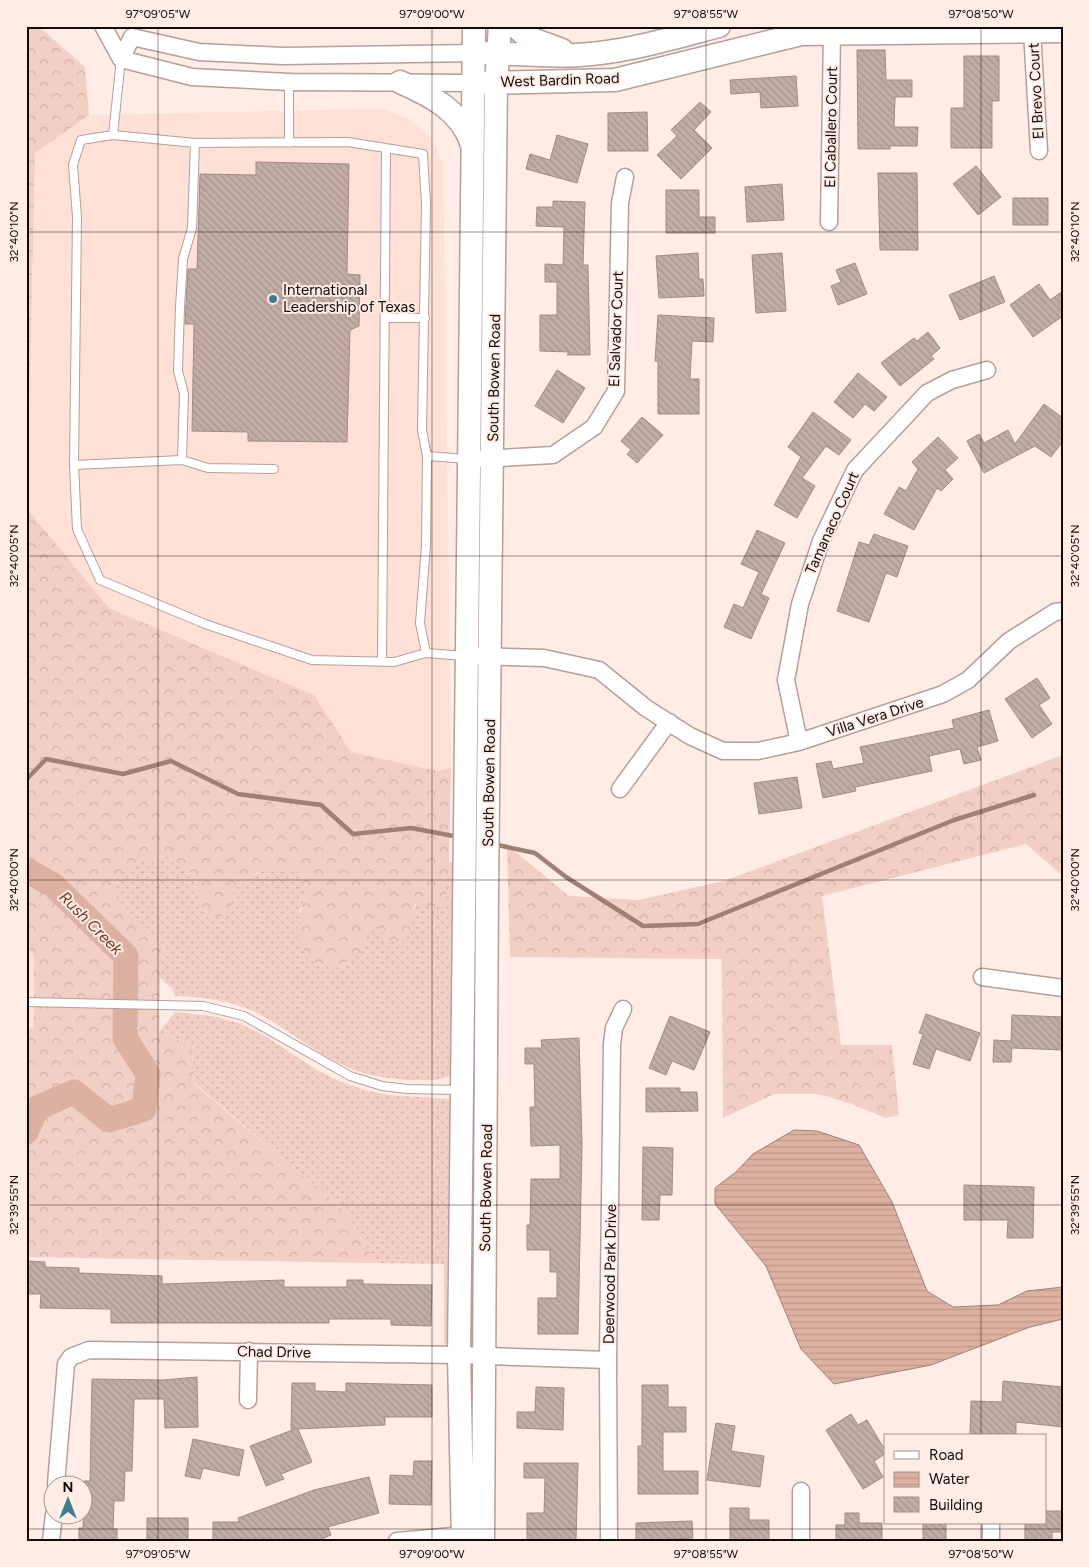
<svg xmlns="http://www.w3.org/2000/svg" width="1089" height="1567" font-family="Figtree,sans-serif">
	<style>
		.built { fill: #ffe0d6 }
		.grass { fill: url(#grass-dots) }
		.forest { fill: url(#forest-crowns) }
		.water { fill: url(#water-rules); stroke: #a07f74 }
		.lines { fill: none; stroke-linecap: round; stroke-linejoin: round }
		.stream { stroke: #a07f74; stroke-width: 4.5 }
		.river { stroke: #ddb1a2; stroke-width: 25 }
		.building { fill: url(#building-back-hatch); stroke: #a08b84 }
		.lane-casing { stroke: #b59f98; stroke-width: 10 }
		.street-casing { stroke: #b59f98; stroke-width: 19 }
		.secondary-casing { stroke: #b59f98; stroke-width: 25 }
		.lane { stroke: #fff; stroke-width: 8 }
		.street { stroke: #fff; stroke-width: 16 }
		.secondary { stroke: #fff; stroke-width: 22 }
		.ticks { fill: none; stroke: #110a08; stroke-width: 1; stroke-opacity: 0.45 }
		.poi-dot { fill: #3c7d90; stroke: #feece5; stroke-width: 2 }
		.labels { text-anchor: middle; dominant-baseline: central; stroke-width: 4; stroke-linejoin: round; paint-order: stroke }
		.street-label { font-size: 15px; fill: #110a08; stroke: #feece5 }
		.poi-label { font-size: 15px; fill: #110a08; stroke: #feece5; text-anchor: start }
		.water-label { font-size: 16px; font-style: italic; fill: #733a26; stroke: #feece5 }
		.neatline { fill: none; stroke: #110a08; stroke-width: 2 }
		.ticks-label { font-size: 12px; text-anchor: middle; fill: #110a08 }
	</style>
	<defs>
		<pattern id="grass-dots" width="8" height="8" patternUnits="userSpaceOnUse" patternTransform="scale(1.25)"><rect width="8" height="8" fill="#f2cfc4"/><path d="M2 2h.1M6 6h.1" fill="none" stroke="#ceb0a7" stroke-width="1.8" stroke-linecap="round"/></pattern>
		<pattern id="forest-crowns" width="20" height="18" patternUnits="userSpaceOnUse" patternTransform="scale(1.25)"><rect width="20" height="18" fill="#f2cfc4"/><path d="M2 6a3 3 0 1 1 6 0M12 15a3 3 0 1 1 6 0" fill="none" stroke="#ceb0a7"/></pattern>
		<pattern id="water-rules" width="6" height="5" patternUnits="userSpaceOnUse" patternTransform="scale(1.25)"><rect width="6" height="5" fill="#ddb1a2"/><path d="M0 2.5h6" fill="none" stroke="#bd978a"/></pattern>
		<pattern id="building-back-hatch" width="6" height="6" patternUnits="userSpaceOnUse" patternTransform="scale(1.25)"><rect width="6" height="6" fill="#c2ada5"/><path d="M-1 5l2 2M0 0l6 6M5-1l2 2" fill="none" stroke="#a6948d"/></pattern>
	</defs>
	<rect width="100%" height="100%" fill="#feece5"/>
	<path class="built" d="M382,109L407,118L431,137L443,164L451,768L438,771L351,752L314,695L109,608L27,509L35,153L89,115Z
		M26,944L34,957V1028H26Z"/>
	<path class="grass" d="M167,857L194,875L199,900L233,891L248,878L271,867L295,869L309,890L299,912L361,952L366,930L379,926L412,931L411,916L417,903L431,908L444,905L449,862H453L452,1074C440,1082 428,1080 415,1080C387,1080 359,1074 334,1061C306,1046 282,1025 253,1011C229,1000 201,997 175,996L172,988L160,978L164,947L114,901L118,874L139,859Z
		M175,1012L212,1016L239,1023L265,1036L317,1070L341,1082L368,1091L388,1095L449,1099L451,1102L449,1139L447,1292L449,1340L444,1345V1264L376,1263L346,1212L194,1083L192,1045L159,1032Z"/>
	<path class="forest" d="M26,26H38L85,67L89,115L35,153L27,509L109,608L314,695L351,752L438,771L451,768L449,862L445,905L431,908L416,903L411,916L412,931L402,944L387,939L378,926L366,930L361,952L338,968L309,960C294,929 295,921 309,890L295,869C265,867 255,870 233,891L231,915L209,918L199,900L194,875L167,857L140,859L118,874L114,900L140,921L164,947L160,978L159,1032L192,1045L194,1084L346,1212L376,1263L26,1257V1028H34V957L26,944Z
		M1063,755V876L1026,844L822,896L841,1045H892L899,1115L885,1118L852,1104L819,1094H774L723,1118L722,959L510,957L507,845L569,896L638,900L724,881Z"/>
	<path class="water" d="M794,1130L817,1131L859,1145L892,1202L927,1291L953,1307L998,1305L1027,1291L1063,1287V1319L1030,1327L931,1365L834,1384L801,1349L766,1266L715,1204V1188L736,1172L753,1154Z"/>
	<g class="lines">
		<path class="stream" d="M26,780L46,759L123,774L171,761L238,794L321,805L353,834L411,828L459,837
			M493,844L535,853L566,877L643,926L698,924L954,820L1034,795"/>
		<path class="river" d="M26,870L53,885L126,956L125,1038L148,1074L144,1109L109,1120L74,1092L37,1108L26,1132"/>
	</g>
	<path class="building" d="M857,50H885L886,80H912V97H895L894,127H918L917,146H890V149H858Z
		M964,56H999V101H992V148H951V108H964Z
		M796,76L798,106L761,108L760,92L731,94L730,80Z
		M700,102L711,112L694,130L712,148L681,179L657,155L677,136L671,130Z
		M647,112L648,151H608V113Z
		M557,135L588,144L577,183L526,169L530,154L550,160Z
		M256,162L349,164L347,274L360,275L359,326L350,330L347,442L248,441V432L192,431L194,324H185L188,269H197L200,174L256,175Z
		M976,166L1001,197L978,215L953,184Z
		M878,173H917L918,250H880Z
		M782,184L784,220L747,222L745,187Z
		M666,190H699V217H715V233H666Z
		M1013,198H1048V225H1013Z
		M553,201L585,202L583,265H588L590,355H567L569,352L540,351V315H557V282H545V264L563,265L564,227L536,226L537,207H553Z
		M698,253L699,279H703L704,296L659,298L656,256Z
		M782,253L786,311L756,313L752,255Z
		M855,263L867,294L838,305L831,286L841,282L836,270Z
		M994,276L1005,302L960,320L949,295Z
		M1039,284L1050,300L1063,291V316L1033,337L1010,305Z
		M658,315L714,318L713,342L692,341L690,379H699V414H658V362L655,361Z
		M928,332L940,348L931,356L934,359L900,386L881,363L914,338L917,341Z
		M557,370L585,388L563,423L535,406Z
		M858,373L887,397L874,411L865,404L853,418L834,402Z
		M1044,404L1063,418V441L1051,457L1035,446L984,473L967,441L979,434L984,443L1008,430L1015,444Z
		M813,412L851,440L839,455L826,446L802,478L815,486L797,518L774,505L801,457L788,447Z
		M642,417L663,435L637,463L627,454L631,450L621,441Z
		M938,437L958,458L945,470L953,479L941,491L937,488L914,530L884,514L899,487L906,491L918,469L912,462Z
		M757,530L785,543L761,594L769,598L751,639L724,627L734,604L743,608L759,572L741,564Z
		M874,534L908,546L897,577L886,573L869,622L837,611L859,542L869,545Z
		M1037,678L1050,698L1039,705L1052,724L1032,738L1005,699Z
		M989,710L998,741L977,747L981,760L964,764L960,749L929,756L932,771L855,787L856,791L823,798L816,764L831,761L833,769L864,763L860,747L954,728L952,720Z
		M797,777L802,808L759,814L754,783Z
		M926,1014L980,1033L970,1061L936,1049L929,1069L913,1064L923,1034L919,1033Z
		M1012,1015L1063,1017V1050L1012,1048L1011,1062H993L994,1040L1011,1041Z
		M670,1016L710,1032L694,1070L672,1061L666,1075L649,1068Z
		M579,1038L582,1145L578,1334H538V1298H557V1272H550V1250H527V1225H530L531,1179H560V1145L531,1146L530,1107H535L534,1064H525V1048H542L541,1040Z
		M646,1088H680V1092H697L698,1111L646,1112Z
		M643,1147L673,1148L672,1195H660L659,1220H642Z
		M964,1185L1034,1187L1033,1238H1007L1008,1220H964Z
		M28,1261L45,1262V1267L79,1268V1273L162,1276V1284L284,1280V1287H347V1280H363V1284L432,1285L431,1326L391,1325V1319H329V1323H111V1309L40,1308L41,1294H27Z
		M197,1377L198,1427L165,1428L164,1399H134L132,1471H125L124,1501H114L113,1529H117V1541H79V1528H83L84,1481H90L92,1379L163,1380Z
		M1003,1381L1063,1387V1427L1016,1422V1436H970L971,1401L1002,1402Z
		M292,1383H315V1391L346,1392V1383L432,1385V1417H385V1425L298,1429L312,1462L281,1474L284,1479L266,1486L250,1446L295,1429H291Z
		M642,1385H668V1407H686V1432H663V1471H698V1494H638V1446H642Z
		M536,1387L564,1388L563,1430L517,1428V1412H535Z
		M851,1414L858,1425L867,1420L885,1450V1454L874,1461L883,1477L863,1489L826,1430Z
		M716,1423L735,1426L731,1451L764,1456L760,1487L707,1480Z
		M193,1439L244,1450L239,1476L203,1468L200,1479L185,1476Z
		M414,1461H432L431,1505L389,1504L390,1475L413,1476Z
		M524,1463H578L576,1541L527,1540V1513H544L545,1478H524Z
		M369,1477L379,1513L328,1527L331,1535L317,1541H213V1522H239L238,1518L314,1490Z
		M730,1508H749V1520H769V1541H730Z
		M1045,1511H1063V1532H1052V1541H1025V1523H1045Z
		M845,1513H859V1523H882V1541H836V1525H845Z
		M147,1518H188V1541H147Z
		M692,1521L693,1538L636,1541V1523Z
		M923,1523H946V1541H923Z"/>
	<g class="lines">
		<g class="lane-casing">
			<path id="lane" d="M121,59L113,135L195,143L348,142L423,154L426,203L422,430L427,456L426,545L420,623L426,653L465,656
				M113,135L81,140L73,165L77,217L74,465L77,529L100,580L205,624L312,660L394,662L426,653
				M195,143L192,228L183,259L180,307L178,371L184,394L182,460L208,468L274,469
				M289,143V82
				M385,318H425
				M427,456L467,459
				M74,465L182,460
				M382,661L386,148
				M26,1002L203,1006L244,1016L350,1076L382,1086L407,1089L460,1090"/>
		</g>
		<g class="street-casing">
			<path id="street" d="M103,26L121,59L192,77L289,82L474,83
				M1032,31L1039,151
				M121,59L132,37L199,52L283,56L474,53
				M829,222L832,32
				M482,459L553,455L594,427L616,391L620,203L625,177
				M468,656L544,658L599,670L646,708L690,736L723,751H758L799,742L943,694L968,680L1009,641L1055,612L1063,611
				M799,742L786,680L800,604L821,541L855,470L927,393L952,380L987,370
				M620,789L669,722
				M982,977L1063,988
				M248,1400L249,1351
				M56,1484L66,1364L71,1357L89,1350L459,1355L608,1360
				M801,1491V1541
				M51,1541L54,1514
				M397,1541L464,1535
				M609,1541L608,1360L612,1044L614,1028L623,1009
				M991,1541V1523"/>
		</g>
		<g class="secondary-casing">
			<path id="secondary" d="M515,26L527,37L562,50
				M486,53C524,54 562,58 600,53C640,48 680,36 719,26
				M400,82C430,95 462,111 472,145
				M482,83L615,80L801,34L1063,31
				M463,1541L459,1355L474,26
				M483,1541L487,890L496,83L500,26"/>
		</g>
		<use href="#lane" class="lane"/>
		<use href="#street" class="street"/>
		<use href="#secondary" class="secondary"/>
	</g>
	<path class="ticks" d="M158,26V1541M432,26V1541M706,26V1541M981,26V1436M26,232H1063M26,556H1063M26,880H1063M26,1205H1063M981,1523V1541M26,1529H1063"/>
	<circle class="poi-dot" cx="273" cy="299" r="5"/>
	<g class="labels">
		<g class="street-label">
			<text transform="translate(560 80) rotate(-2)">West Bardin Road</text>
			<text transform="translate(1036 91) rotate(-93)">El Brevo Court</text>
			<text transform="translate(831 127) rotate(-89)">El Caballero Court</text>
			<text transform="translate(616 329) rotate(-88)">El Salvador Court</text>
			<text transform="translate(494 378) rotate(-89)">South Bowen Road</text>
			<text transform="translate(832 523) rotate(-66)">Tamanaco Court</text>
			<text transform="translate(875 717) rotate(-18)">Villa Vera Drive</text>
			<text transform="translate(489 783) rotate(-89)">South Bowen Road</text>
			<text transform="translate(486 1188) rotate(-89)">South Bowen Road</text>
			<text transform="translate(610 1274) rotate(-89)">Deerwood Park Drive</text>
			<text transform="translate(274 1352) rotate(1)">Chad Drive</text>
		</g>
		<g class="poi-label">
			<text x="283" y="290">International<tspan x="283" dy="17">Leadership of Texas</tspan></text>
		</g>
		<g class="water-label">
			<text transform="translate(91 923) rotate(45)">Rush Creek</text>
		</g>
	</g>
	<rect width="1089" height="1567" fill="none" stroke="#feece5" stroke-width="55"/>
	<rect x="884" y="1434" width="162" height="90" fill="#feece5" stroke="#9f928d"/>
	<rect x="894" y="1451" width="25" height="8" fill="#ffffff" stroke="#9f928d"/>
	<text x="929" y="1460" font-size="15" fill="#110a08">Road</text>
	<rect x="894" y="1472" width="25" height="15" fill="url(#water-rules)" stroke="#9f928d"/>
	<text x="929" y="1484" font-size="15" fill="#110a08">Water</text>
	<rect x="894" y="1497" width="25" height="15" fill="url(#building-back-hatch)" stroke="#9f928d"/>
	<text x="929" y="1510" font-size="15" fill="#110a08">Building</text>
	<g transform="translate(68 1500)"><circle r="24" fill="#feece5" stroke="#9f928d"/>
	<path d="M0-4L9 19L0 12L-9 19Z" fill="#3c7d90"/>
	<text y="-8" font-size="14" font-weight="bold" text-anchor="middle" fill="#110a08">N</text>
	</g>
	<rect x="28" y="28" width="1034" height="1512" class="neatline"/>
	<g class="ticks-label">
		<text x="158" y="18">97°09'05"W</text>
		<text x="432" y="18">97°09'00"W</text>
		<text x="706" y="18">97°08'55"W</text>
		<text x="981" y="18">97°08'50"W</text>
		<text transform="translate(14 232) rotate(-90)" y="4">32°40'10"N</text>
		<text transform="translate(1075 232) rotate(-90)" y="4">32°40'10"N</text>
		<text transform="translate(14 556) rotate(-90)" y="4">32°40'05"N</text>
		<text transform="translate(1075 556) rotate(-90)" y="4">32°40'05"N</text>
		<text transform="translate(14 880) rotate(-90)" y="4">32°40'00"N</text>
		<text transform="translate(1075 880) rotate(-90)" y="4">32°40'00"N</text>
		<text transform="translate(14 1205) rotate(-90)" y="4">32°39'55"N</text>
		<text transform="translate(1075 1205) rotate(-90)" y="4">32°39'55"N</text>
		<text x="158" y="1558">97°09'05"W</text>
		<text x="432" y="1558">97°09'00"W</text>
		<text x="706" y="1558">97°08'55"W</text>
		<text x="981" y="1558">97°08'50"W</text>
	</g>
</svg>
